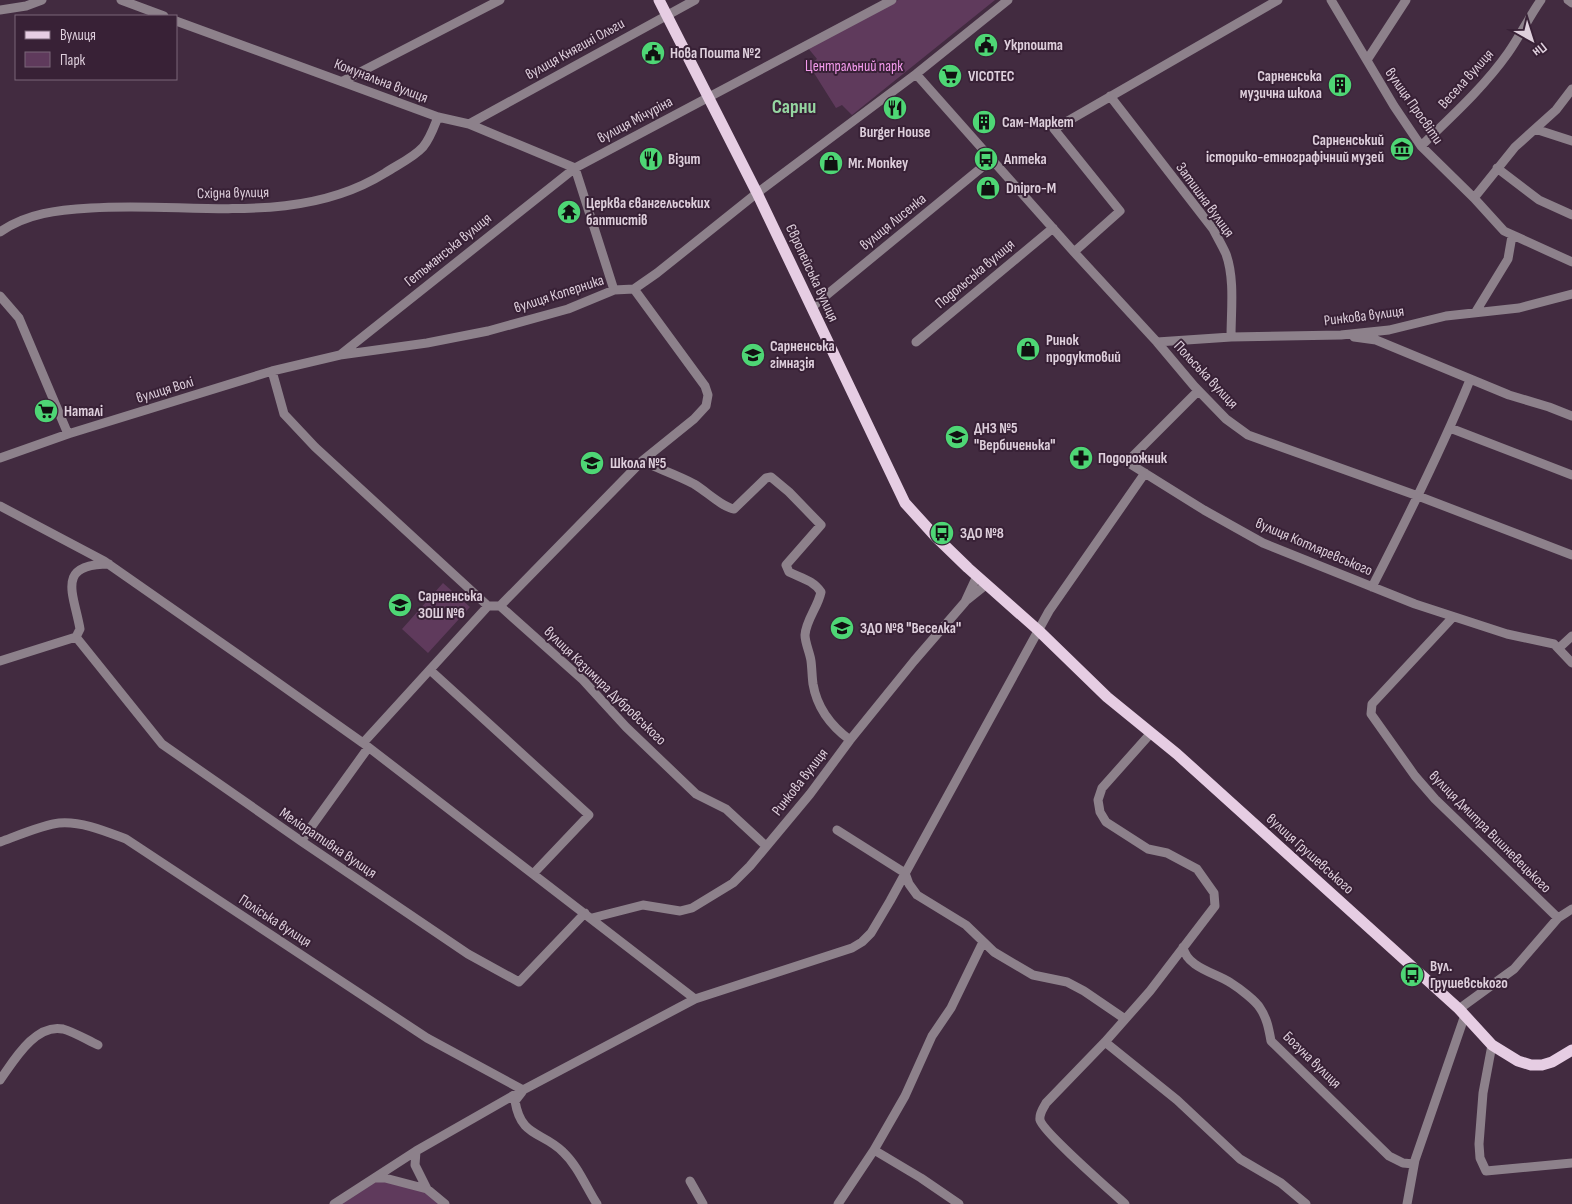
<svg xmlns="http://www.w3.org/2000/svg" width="1572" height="1204" font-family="'Sofia Sans Condensed',sans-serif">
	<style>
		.green { fill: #5f3a5c }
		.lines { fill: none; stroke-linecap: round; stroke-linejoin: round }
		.minor { stroke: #8d818b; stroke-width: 9 }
		.major { stroke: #e6cde3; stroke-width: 11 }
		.labels { text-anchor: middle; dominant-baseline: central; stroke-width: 4; stroke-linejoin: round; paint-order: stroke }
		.poi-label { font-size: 15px; font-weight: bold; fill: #decfdc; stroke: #382136; text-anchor: start }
		.street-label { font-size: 15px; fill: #decfdc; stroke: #382136 }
		.park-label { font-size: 15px; fill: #f49bed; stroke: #382136 }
		.district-label { font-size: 20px; font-weight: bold; fill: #95d6a1; stroke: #382136 }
	</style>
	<rect width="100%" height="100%" fill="#422b40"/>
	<path class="green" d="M898,0H995L852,115L842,105L836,108L809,65L817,59L808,48Z
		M443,583L470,607L428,653L402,629Z
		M375,1178L427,1189L445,1204H334Z"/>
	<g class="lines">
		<path class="minor" d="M121,0L164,16
			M1331,0L1394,106L1421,146L1474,198L1504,231L1572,262
			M1568,0L1572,3
			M0,10L26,6L42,0
			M176,21L438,117L469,124L575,168
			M1367,60L1406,0
			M916,74L1074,252L1157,342L1194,386L1226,419L1248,435L1418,496L1572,555
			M343,81L500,0
			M1110,96L1213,229C1217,237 1222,245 1226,254C1235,279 1231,311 1231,337
			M469,124L695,0
			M1535,129L1572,141
			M1421,146C1452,116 1484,87 1508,53C1520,36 1529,17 1541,0
			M575,168L614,290
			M1497,168L1539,200L1572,215
			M1474,198L1515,147L1556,110L1572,89
			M0,232C27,213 58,210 91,208C188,201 297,228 385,173C397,165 413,158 423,147C430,139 434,127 438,117
			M1074,252L1120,211L1054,129L1278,0
			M0,296L19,318L68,434
			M812,307L992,159
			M1475,313L1508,259L1512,236
			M1354,337L1376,340L1509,395L1549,407L1572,416
			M916,342L1053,228
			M1157,342L1231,337L1341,335L1389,330L1446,316L1519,308L1572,294
			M340,355L575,168L892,0
			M272,371L284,414L315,447L488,606H500L583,680L626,727L696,794L726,809L766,846
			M1198,391L1127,462L1204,510L1263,543L1415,604L1507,634L1554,644L1572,663
			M1450,428L1572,475
			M0,458L68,434L272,371L340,355L427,343L488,331L568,309L614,290L634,289L657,273L757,193L916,74L1008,0
			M642,461C659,469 677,475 694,484C706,491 722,507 734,509L766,478L771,477L789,492L821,525L786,565L789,572C801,578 813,580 821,592C818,607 806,620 805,635C805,643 810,653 811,661C812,669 812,677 813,684C817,708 831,726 850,740
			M0,506L104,561L243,658L363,743L695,999
			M1372,587C1407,519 1441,451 1470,380
			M967,600L987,584
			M500,606L642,461L694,419L706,406L708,395L705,386L634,289
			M1453,617L1372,704L1371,714L1415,776L1435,799L1558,918
			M76,637L162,744L301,841L468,954L519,982L585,913
			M1559,648L1572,636
			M0,661L76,637L80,629C74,594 55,564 109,564
			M430,670L589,815L533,874
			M363,743L488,606
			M837,830L905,873L909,884L917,895L966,925L994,952L1033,975L1067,982L1084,991L1125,1019
			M301,841L368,748
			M0,842C14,837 45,824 59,823C81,821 105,831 126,839L427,1038L523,1090
			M592,918L643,905L680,911L692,908L733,883L750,866L810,794L850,740L914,661L965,602L977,576
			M1183,947C1187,968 1216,973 1231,983C1239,988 1256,1001 1260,1008C1267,1018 1269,1030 1271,1041L1389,1156L1403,1163L1414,1164
			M1459,1009L1514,969L1558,918L1572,909
			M1105,1042L1177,1100L1240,1159L1281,1183L1306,1204
			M1492,1045L1483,1093L1479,1144L1480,1158L1486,1171L1572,1163
			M0,1080C13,1062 35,1023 63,1029C74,1032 87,1040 98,1045
			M522,1092L515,1101C521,1138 542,1131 563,1152C578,1166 586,1187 597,1204
			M874,1150L921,1178L959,1204
			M416,1151L415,1165L427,1189
			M375,1178H385L427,1189L445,1204
			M690,1181L703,1204
			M334,1204L416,1151L523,1090L695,999L852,948L862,942L871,933L890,901L1049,611L1145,473
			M838,1204L874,1150L905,1096L932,1036L951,1008L983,942
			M1125,1204C1112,1192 1043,1132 1040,1120C1039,1113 1043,1109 1046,1103L1105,1042L1150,991L1215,906L1214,893L1197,869L1167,853L1148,849L1106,822L1100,812L1098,800L1102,788L1151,733
			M1407,1204L1415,1160L1465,1015"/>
		<path class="major" d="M659,0L757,193L905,503L935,536L968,568L1038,630L1107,697L1177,754L1459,1009L1492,1045L1518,1061L1531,1065H1542L1552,1062L1572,1050"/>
	</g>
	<defs>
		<g id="civic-disc" transform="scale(1.25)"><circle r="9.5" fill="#4ed675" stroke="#382136"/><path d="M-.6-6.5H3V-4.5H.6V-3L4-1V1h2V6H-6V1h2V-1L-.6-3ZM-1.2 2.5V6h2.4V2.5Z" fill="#111"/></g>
		<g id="supermarket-disc" transform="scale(1.25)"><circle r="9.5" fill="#4ed675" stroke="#382136"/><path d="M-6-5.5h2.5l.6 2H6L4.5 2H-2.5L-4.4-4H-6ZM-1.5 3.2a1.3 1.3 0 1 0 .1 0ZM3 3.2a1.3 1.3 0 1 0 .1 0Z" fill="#111"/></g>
		<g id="building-disc" transform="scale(1.25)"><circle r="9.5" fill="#4ed675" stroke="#382136"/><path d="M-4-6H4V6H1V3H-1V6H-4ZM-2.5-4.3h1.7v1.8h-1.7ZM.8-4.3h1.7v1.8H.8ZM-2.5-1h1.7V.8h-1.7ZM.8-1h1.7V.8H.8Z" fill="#111"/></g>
		<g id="restaurant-disc" transform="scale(1.25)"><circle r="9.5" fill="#4ed675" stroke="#382136"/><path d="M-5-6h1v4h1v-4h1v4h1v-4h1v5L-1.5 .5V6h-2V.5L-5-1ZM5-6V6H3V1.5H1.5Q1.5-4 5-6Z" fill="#111"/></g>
		<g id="museum-disc" transform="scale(1.25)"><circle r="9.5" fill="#4ed675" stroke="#382136"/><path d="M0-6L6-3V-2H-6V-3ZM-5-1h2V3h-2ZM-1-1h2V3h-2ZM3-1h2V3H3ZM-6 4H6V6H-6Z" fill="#111"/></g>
		<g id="bus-disc" transform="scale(1.25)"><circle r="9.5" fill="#4ed675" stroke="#382136"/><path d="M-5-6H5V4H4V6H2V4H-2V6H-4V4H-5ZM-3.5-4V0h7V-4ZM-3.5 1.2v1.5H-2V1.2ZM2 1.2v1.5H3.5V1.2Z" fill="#111"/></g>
		<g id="shop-disc" transform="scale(1.25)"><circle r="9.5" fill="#4ed675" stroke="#382136"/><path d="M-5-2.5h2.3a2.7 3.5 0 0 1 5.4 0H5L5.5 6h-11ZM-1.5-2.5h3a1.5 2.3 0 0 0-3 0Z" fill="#111"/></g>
		<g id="temple-disc" transform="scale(1.25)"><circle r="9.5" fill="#4ed675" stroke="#382136"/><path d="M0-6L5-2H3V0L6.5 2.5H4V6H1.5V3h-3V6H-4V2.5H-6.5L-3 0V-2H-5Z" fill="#111"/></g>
		<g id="school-disc" transform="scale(1.25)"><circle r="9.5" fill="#4ed675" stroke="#382136"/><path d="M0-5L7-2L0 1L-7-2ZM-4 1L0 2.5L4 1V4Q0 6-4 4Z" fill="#111"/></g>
		<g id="pharmacy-disc" transform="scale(1.25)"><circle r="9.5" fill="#4ed675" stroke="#382136"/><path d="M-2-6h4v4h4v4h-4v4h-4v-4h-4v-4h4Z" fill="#111"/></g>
	</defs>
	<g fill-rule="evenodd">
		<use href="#civic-disc" x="986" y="45"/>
		<use href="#civic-disc" x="653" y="53"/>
		<use href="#supermarket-disc" x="950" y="76"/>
		<use href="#building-disc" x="1340" y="85"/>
		<use href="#restaurant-disc" x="895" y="108"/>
		<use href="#building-disc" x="984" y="122"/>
		<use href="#museum-disc" x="1402" y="149"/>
		<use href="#restaurant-disc" x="651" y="159"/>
		<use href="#bus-disc" x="986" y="159"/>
		<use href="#shop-disc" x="831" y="163"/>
		<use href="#shop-disc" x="988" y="188"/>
		<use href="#temple-disc" x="569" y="212"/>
		<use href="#shop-disc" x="1028" y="349"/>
		<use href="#school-disc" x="753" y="355"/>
		<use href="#supermarket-disc" x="46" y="411"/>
		<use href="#school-disc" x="957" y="437"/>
		<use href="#pharmacy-disc" x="1081" y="458"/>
		<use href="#school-disc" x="592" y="463"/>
		<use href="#bus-disc" x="942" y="533"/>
		<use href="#school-disc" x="400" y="605"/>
		<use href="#school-disc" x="842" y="628"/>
		<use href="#bus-disc" x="1412" y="975"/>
	</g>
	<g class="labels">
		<g class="poi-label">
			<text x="1004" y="45">Укрпошта</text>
			<text x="670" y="53">Нова Пошта №2</text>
			<text x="968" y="76">VICOTEC</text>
			<text x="1322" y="76" text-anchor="end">Сарненська<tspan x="1322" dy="17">музична школа</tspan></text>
			<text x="1002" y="122">Сам-Маркет</text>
			<text x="895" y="132" text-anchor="middle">Burger House</text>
			<text x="1384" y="140" text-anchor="end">Сарненський<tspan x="1384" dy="17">історико-етнографічний музей</tspan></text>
			<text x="668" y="159">Візит</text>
			<text x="1004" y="159">Аптека</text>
			<text x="848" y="163">Mr. Monkey</text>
			<text x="1006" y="188">Dnipro-M</text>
			<text x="586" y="203">Церква євангельських<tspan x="586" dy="17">баптистів</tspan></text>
			<text x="1046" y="340">Ринок<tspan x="1046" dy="17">продуктовий</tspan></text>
			<text x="770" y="346">Сарненська<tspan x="770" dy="17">гімназія</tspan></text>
			<text x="64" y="411">Наталі</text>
			<text x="974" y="428">ДНЗ №5<tspan x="974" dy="17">"Вербиченька"</tspan></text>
			<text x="1098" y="458">Подорожник</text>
			<text x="610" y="463">Школа №5</text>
			<text x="960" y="533">ЗДО №8</text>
			<text x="418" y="596">Сарненська<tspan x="418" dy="17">ЗОШ №6</tspan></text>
			<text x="860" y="628">ЗДО №8 "Веселка"</text>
			<text x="1430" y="966">Вул.<tspan x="1430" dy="17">Грушевського</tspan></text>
		</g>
		<g class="street-label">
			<text transform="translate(575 49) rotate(-29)">вулиця Княгині Ольги</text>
			<text transform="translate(1466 79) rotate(-48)">Весела вулиця</text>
			<text transform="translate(381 81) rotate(21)">Комунальна вулиця</text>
			<text transform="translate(1414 106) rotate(55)">вулиця Просвіти</text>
			<text transform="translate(635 120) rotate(-28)">вулиця Мічуріна</text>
			<text transform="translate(233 193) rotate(-1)">Східна вулиця</text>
			<text transform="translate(1205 200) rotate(54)">Затишна вулиця</text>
			<text transform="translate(893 222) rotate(-39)">вулиця Лисенка</text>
			<text transform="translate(448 250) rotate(-39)">Гетьманська вулиця</text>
			<text transform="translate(812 273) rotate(65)">Європейська вулиця</text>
			<text transform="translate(975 274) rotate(-40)">Подольська вулиця</text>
			<text transform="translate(559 294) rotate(-18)">вулиця Коперника</text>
			<text transform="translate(1364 316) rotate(-7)">Ринкова вулиця</text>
			<text transform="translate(1206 375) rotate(47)">Польська вулиця</text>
			<text transform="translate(165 390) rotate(-17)">вулиця Волі</text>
			<text transform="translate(1314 547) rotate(23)">вулиця Котляревського</text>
			<text transform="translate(605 686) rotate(44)">вулиця Казимира Дубровського</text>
			<text transform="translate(800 782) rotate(-52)">Ринкова вулиця</text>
			<text transform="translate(1490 832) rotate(45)">вулиця Дмитра Вишневецького</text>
			<text transform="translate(328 843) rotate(34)">Меліоративна вулиця</text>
			<text transform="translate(1310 854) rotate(42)">вулиця Грушевського</text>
			<text transform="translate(275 921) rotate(33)">Поліська вулиця</text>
			<text transform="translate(1312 1060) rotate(44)">Богуна вулиця</text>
		</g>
		<g class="park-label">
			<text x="854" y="66">Центральний парк</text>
		</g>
		<g class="district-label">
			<text x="794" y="107">Сарни</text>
		</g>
	</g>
	<rect x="15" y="15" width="162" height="65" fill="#382136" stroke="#7a6778"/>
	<rect x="25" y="31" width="25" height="8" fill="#e6cde3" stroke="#7a6778"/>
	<text x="60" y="40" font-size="15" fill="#decfdc">Вулиця</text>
	<rect x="25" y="52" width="25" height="15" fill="#5f3a5c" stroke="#7a6778"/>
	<text x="60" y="65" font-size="15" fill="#decfdc">Парк</text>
	<g transform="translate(1532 40) rotate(141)" stroke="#382136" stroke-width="4" paint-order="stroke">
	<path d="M0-4L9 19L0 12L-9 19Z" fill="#decfdc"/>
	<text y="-8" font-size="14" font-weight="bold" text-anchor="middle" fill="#decfdc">Пн</text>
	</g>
</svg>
